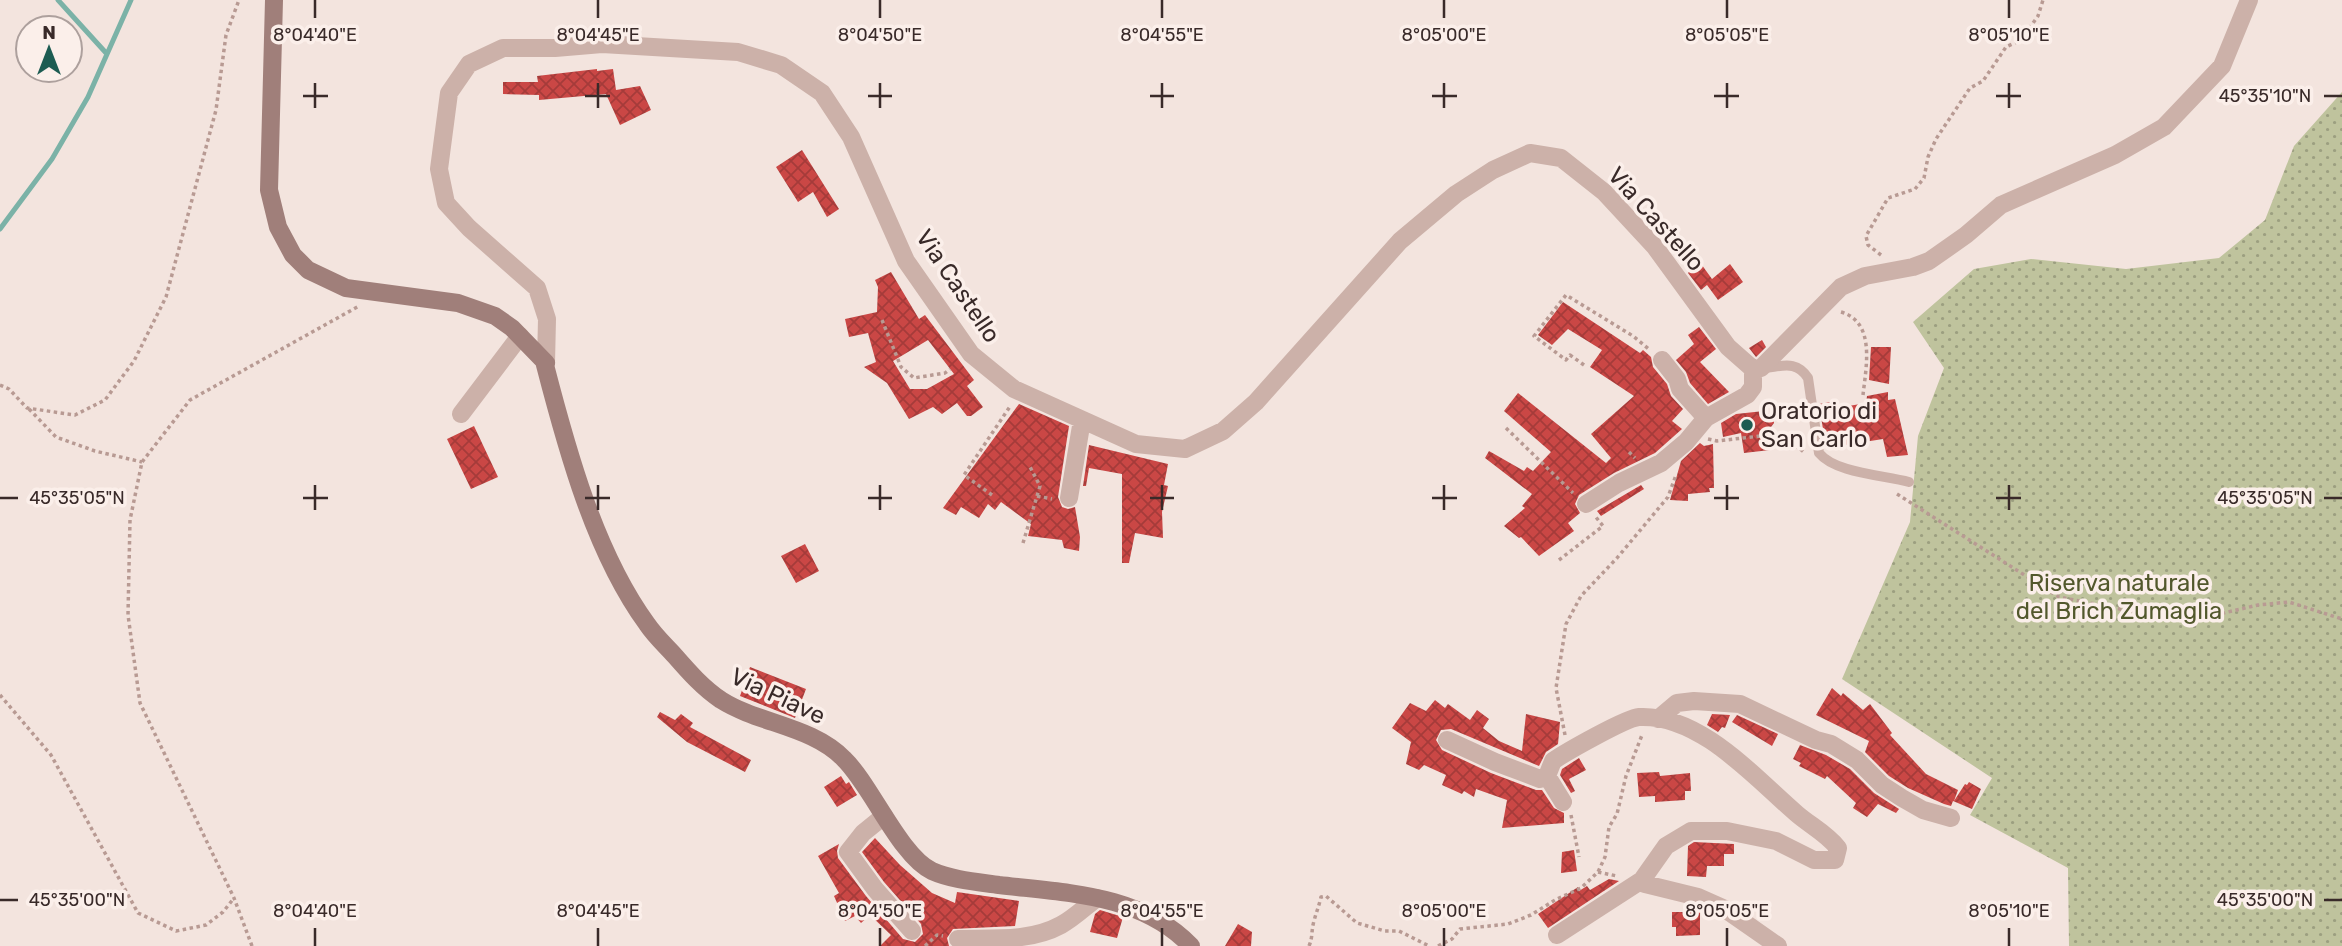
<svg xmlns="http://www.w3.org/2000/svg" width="2342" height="946" font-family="Rubik,sans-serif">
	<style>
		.park { fill: url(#park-dots) }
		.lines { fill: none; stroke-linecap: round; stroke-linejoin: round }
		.stream { stroke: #7bb2a7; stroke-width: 5 }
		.building { fill: url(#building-cross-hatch); fill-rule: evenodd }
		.path { stroke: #b89a93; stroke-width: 3.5; stroke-dasharray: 3.5 3.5; stroke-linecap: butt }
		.lane { stroke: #ccb1a9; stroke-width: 10 }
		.street { stroke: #ccb1a9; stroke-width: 18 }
		.secondary { stroke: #a07f7a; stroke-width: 18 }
		.ticks { fill: none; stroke: #392a29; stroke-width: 2.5 }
		.poi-dot { fill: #1d5c52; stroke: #fbefea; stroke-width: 2.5 }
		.labels { text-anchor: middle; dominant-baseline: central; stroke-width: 7; stroke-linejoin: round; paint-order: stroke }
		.street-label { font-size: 24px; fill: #392a29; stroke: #fbefea }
		.poi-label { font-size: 24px; fill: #392a29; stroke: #fbefea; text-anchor: start }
		.park-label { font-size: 24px; fill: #52582c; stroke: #fbefea }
		.ticks-label { font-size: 18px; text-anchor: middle; fill: #392a29; stroke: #fbefea; stroke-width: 7; stroke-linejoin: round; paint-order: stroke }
	</style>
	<defs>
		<pattern id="park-dots" width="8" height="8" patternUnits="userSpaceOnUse" patternTransform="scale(1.75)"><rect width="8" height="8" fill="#bfc39d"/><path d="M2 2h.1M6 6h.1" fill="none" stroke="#9c9f80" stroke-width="1.8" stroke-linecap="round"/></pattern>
		<pattern id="building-cross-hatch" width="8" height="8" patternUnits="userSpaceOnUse" patternTransform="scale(1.75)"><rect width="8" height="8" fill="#ca4745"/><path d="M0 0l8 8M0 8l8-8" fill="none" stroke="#a53b3a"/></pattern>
	</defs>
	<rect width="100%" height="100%" fill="#f3e4de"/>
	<path class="park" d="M2342,92V946H2069L2068,868L1970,815L1992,778L1842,679L1910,522L1918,436L1944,368L1913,322L1974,269L2031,259L2126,269L2219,258L2265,220L2294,146Z"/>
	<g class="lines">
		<path class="stream" d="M58,0L107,54
			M0,229L52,159L88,97L131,0"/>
	</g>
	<path class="building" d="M597,69V71L613,69L616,90L640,86L651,110L620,125L606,94L539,100V95L503,94V82H538L537,76Z
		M802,150L839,209L827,217L813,192L798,202L776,167Z
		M1699,261L1712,279L1730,264L1743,282L1718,300L1707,285L1701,290L1688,273Z
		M891,272L919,319L925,315L974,380L967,386L983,407L971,416H967L957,403L942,414L933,407L909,419L887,383L864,367L876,362L868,333L849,337L845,319L877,312L878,287L875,280ZM928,340L954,374L927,389H910L893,361Z
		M1563,302L1640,353L1643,350L1651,357L1653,367L1667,384L1671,396L1683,409L1672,421L1682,429L1655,453L1614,473L1579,495L1575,504L1580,513L1568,523L1574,531L1539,556L1521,537L1519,538L1504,526L1525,508L1522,506L1532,494L1485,458L1489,451L1524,471L1527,467L1533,471L1551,452L1504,411L1518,393L1606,463L1611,458L1591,434L1634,396L1590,367L1602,350L1568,329L1552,345L1538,335Z
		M1699,327L1716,349L1700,362L1729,392L1708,404L1690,383L1686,372L1676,360L1694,344L1688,335Z
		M1762,340L1766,347L1756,357L1749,348Z
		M1871,347H1891L1889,384L1869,380Z
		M1888,392V400L1895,399L1908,455L1887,457L1883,439L1826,448L1819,404L1830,402L1831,409L1866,403L1867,396Z
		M1019,404L1069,426L1058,497L1062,507L1068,509L1075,507L1080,537L1079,551L1064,548L1062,540L1028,536L1031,524L1001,502L995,510L988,504L979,518L961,507L956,515L943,508Z
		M1764,411L1774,417V423L1768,431L1770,450L1744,453L1741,433L1723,437L1721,423L1736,414Z
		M474,426L498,477L471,489L447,439Z
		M1700,443L1704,446L1713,444L1714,488H1709L1710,492L1688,494V501L1670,500L1681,461Z
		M1089,445L1168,464L1164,485L1168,486L1162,512L1163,538L1135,533L1129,563H1122V474L1089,468L1086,486H1083Z
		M1641,485L1644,489L1601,516L1597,511Z
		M805,544L819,571L796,583L781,556Z
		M750,667L806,689L795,718L740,696Z
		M1832,688L1841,696L1843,693L1863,710L1870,704L1892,733L1890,735L1926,774L1958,790L1954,801L1965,784L1967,785L1969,782L1981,789L1972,809L1953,801L1951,806L1944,804L1908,788L1889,776L1865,752L1869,741L1816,715Z
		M1435,700L1445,708L1448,704L1470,720L1477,710L1489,719L1483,728L1499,741L1522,751L1526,714L1560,722L1558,744L1546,752L1539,766L1451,729L1441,730L1436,740L1442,750L1491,773L1536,790H1542L1554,808L1564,813V823L1502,828L1507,800L1476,789L1474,797L1464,791L1462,794L1442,785L1446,775L1424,765L1419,770L1406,764L1411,742L1392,728L1410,703L1426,711Z
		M660,712L675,720L681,714L693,723L690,727L751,760L745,772L687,742L657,717Z
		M1712,714L1730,715L1725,728L1722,727L1718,732L1707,725Z
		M1737,715L1778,734L1772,746L1732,722Z
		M1800,745L1826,755L1850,769L1874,793L1899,809L1896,813L1878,804L1867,817L1853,808L1856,803L1827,776L1825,779L1799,766L1801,763L1793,759Z
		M1579,758L1586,770L1569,779L1575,791L1571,793L1560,775L1562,769Z
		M1659,772L1660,776L1690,773L1691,791H1685V800L1655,802V796L1639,797L1637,773Z
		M841,776L846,784L849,782L857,795L837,807L824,787Z
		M875,838L900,865L932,893L955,903L957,892L1019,901L1015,926L953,929L947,938L949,946H880L891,935L870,915L861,923L855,916L845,921L834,896L839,893L818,856L839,844L837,851L838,858L866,896L903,939L915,942L923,934L921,924L884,882L862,852Z
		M1694,842L1734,844V854H1724V866H1707L1706,877L1687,876L1688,846Z
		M1574,850L1577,871L1561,873L1562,852Z
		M1609,879L1619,881L1548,928L1538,914L1578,887L1579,891L1587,886L1590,890Z
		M1100,910L1123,917L1117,938L1090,932L1095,914Z
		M1672,912H1700V935L1676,936V927H1672Z
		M1238,924L1252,932L1251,946H1225Z"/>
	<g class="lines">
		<path class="path" d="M1881,255L1868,245L1866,236L1888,198L1915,189L1924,178L1928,157L1936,139L1970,88L1983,81L2006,47L2021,40L2038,16L2043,0
			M1841,312C1876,322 1866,367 1863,395
			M882,320L901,367L914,378L945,373L950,369
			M1584,365L1570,355L1566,360L1534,336L1566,295L1633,336L1650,350
			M0,385L9,389L27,408L75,415L105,400L134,361L166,297L216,110L226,35L239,0
			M29,409L56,437L95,451L142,462
			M1506,428L1573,493
			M1708,439L1717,441L1778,434L1784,436L1805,453
			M1629,452L1635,458
			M1897,494L2059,597L2146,614L2202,618L2258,605L2289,602L2342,619
			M992,495L964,475L1011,405
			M1037,496L1052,499
			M1023,543L1040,486L1029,465
			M1559,560L1603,526L1595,516
			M0,695L51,755L138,913L176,931L206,925L223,912L234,898
			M1565,735L1556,688L1566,624L1581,596L1617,558L1668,497L1676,475
			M1571,815L1579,857
			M1598,872L1617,876
			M252,946L234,898L140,703L128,615L130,520L142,462L190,400L359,306
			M925,946L937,935L943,936
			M1309,946C1313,937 1311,931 1314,921C1316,913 1319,906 1321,897L1326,896L1357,923L1385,931H1399L1429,946
			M1438,946L1452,939L1460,929L1508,924L1531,915L1555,900L1581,888L1598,872L1605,857L1609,827L1617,814L1626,776L1642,735"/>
		<path class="lane" d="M1762,368C1781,367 1796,359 1808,378L1819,453C1835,473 1883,475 1909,482"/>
		<path class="street" d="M1662,360L1677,379L1680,389L1706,418
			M546,363L547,319L537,288L469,228L446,203L439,169L449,93L469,64L503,48H555L602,44L738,52L781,65L822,93L851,137L906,261L971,354L1014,389L1136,444L1185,449L1223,431L1256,402L1400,241L1456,194L1493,170L1530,153L1561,158L1604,192L1655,247L1728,347L1753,369L1761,368L1841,287L1865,276L1913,267L1929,261L1966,235L2001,205L2115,155L2164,127L2222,66L2249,0
			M461,414L520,336
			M1069,498L1082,420
			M1586,504L1619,483L1661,463L1686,442L1706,418L1747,395L1753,387V369
			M1658,719L1677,703L1694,701L1740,704L1816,740L1831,744L1857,760L1882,785L1902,798L1923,810L1951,818
			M1447,740L1495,762L1540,779L1547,776
			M1547,776L1553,761C1566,752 1626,718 1639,717C1700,714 1754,777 1797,814C1811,826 1826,833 1838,848L1835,860H1814L1776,841L1727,831H1691L1666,846L1642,880L1645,884L1698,897L1725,909L1778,946
			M1547,776L1563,802
			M884,816L863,833L848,852L875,889L912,931
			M1557,935L1642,880
			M958,939C993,938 1030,942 1061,925C1074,918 1085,907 1097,898"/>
		<path class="secondary" d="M274,0L269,190L278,227L293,255L308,270L346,288L458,303L495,316L512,328L546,363L545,365C567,450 595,553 647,624C655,636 666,646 675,656C689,672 703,688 721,700C759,724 812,726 844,759C871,785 900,856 932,871C952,880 978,882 999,885C1067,893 1141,894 1191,946"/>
	</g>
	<path class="ticks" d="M315,0V18M598,0V18M880,0V18M1162,0V18M1444,0V18M1727,0V18M2009,0V18M315,83V108M598,83V108M880,83V108M1162,83V108M1444,83V108M1727,83V108M2009,83V108M303,96H328M585,96H610M868,96H892M1150,96H1174M1432,96H1457M1714,96H1739M1996,96H2021M2324,96H2342M315,485V510M598,485V510M880,485V510M1162,485V510M1444,485V510M1727,485V510M2009,485V510M0,498H18M303,498H328M585,498H610M868,498H892M1150,498H1174M1432,498H1457M1714,498H1739M1996,498H2021M2324,498H2342M0,900H18M2324,900H2342M315,928V946M598,928V946M880,928V946M1162,928V946M1444,928V946M1727,928V946M2009,928V946"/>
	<circle class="poi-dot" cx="1747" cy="425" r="7"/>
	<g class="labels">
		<g class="street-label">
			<text transform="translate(1656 219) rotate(48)">Via Castello</text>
			<text transform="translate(958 286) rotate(56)">Via Castello</text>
			<text transform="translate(778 696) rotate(25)">Via Piave</text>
		</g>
		<g class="poi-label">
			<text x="1761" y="411">Oratorio di<tspan x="1761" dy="28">San Carlo</tspan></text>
		</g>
		<g class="park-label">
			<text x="2119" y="583">Riserva naturale<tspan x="2119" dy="28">del Brich Zumaglia</tspan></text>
		</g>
	</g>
	<g class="ticks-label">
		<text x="315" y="41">8°04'40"E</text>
		<text x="598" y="41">8°04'45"E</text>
		<text x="880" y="41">8°04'50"E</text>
		<text x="1162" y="41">8°04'55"E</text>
		<text x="1444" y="41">8°05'00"E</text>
		<text x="1727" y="41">8°05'05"E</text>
		<text x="2009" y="41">8°05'10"E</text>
		<text x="2265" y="102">45°35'10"N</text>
		<text x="77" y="504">45°35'05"N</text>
		<text x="2265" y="504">45°35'05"N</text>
		<text x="77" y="906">45°35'00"N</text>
		<text x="2265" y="906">45°35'00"N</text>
		<text x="315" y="917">8°04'40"E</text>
		<text x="598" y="917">8°04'45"E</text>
		<text x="880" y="917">8°04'50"E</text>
		<text x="1162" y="917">8°04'55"E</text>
		<text x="1444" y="917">8°05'00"E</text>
		<text x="1727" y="917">8°05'05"E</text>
		<text x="2009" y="917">8°05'10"E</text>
	</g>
	<g transform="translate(49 49)"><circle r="33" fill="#fbefea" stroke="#ada09d" stroke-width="2"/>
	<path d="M0-5L12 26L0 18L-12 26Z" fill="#1d5c52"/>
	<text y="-10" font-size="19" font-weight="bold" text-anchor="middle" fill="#392a29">N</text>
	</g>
</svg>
